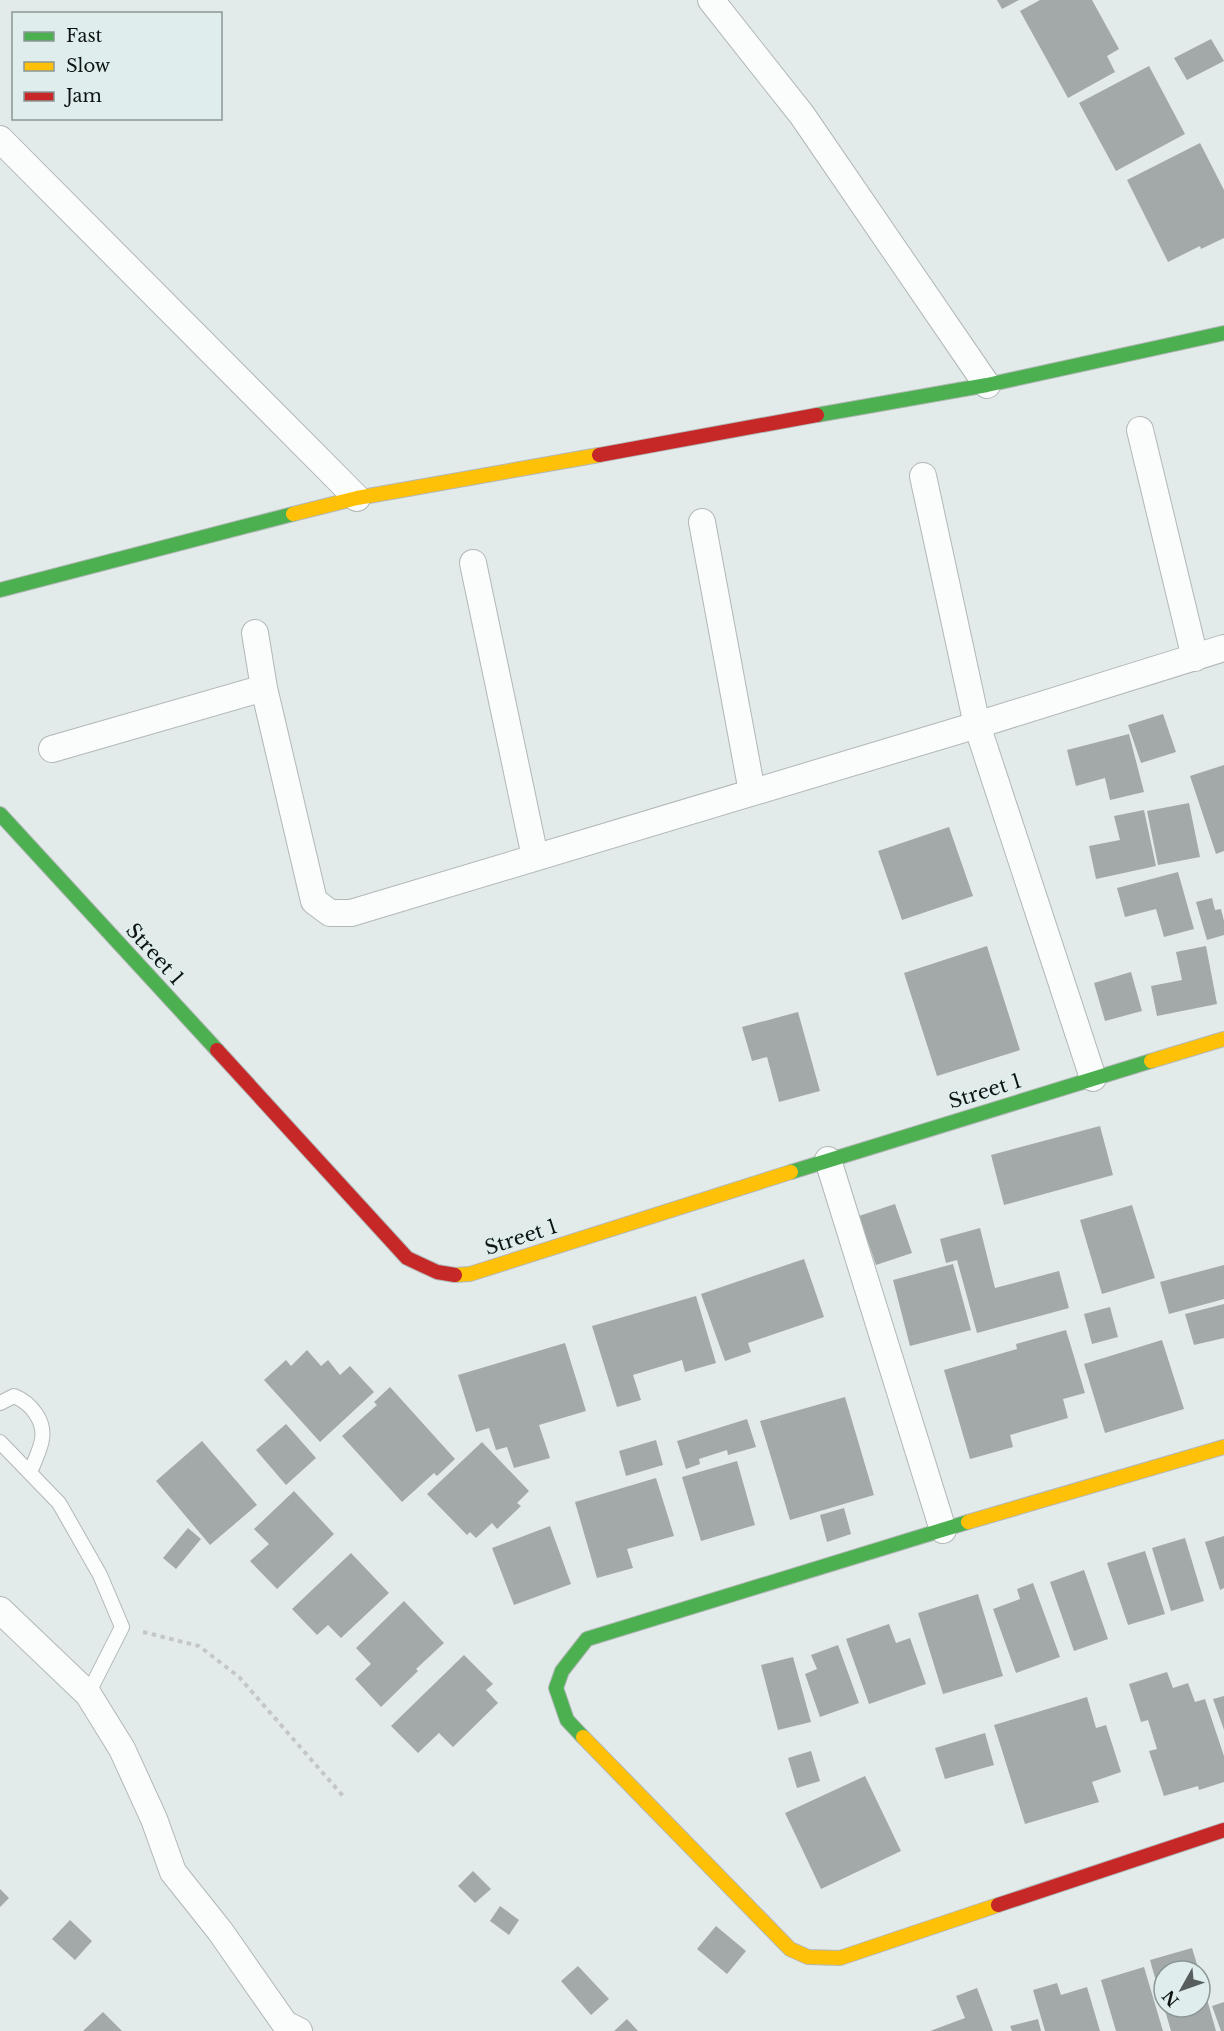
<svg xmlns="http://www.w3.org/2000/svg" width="1224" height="2031" font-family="'Libre Baskerville',serif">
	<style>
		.building { fill: #a3a9a9 }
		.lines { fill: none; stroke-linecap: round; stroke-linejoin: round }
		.lane-casing { stroke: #b2b7b7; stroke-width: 16 }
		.street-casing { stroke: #b2b7b7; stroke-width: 28 }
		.fast-casing { stroke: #b2b7b7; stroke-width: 16 }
		.slow-casing { stroke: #b2b7b7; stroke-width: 16 }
		.jam-casing { stroke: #b2b7b7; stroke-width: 16 }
		.path { stroke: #c5c7c7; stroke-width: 4; stroke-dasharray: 4.5 4.5; stroke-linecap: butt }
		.lane { stroke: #fbfcfc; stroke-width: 14 }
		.street { stroke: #fbfcfc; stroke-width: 26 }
		.fast { stroke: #4caf50; stroke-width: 14 }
		.slow { stroke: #ffc107; stroke-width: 14 }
		.jam { stroke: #c62828; stroke-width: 14 }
		.labels { text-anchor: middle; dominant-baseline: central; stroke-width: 4.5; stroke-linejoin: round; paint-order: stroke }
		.street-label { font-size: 20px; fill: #0e1313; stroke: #dfeeed }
	</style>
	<rect width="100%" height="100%" fill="#e2eaea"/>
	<path class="building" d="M997,0H1019L1002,9Z
		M1040,0H1092L1119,49L1107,56L1115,72L1068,98L1020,11Z
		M1211,39L1224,61L1187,80L1174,58Z
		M1149,66L1185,134L1116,171L1079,103Z
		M1200,143L1224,190V238L1201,249L1200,246L1168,262L1127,180Z
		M1163,714L1176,752L1141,763L1128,725Z
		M1129,734L1144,792L1110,800L1105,778L1076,786L1067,750Z
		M1224,765V851L1216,854L1190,776Z
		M1189,803L1200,857L1158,865L1147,811Z
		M1144,810L1156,866L1096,879L1089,846L1120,840L1114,816Z
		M949,827L973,896L902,920L878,851Z
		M1178,872L1194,929L1164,937L1156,909L1125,917L1117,888Z
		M1212,898L1215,910L1221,909L1224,921V935L1207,940L1196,902Z
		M987,946L1020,1050L937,1076L904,973Z
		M1206,946L1217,1004L1157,1016L1151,986L1182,980L1176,952Z
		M1131,972L1142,1011L1105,1021L1094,983Z
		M798,1012L820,1091L779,1102L767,1057L752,1061L742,1027Z
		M1100,1126L1113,1175L1004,1205L991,1155Z
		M895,1204L912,1253L876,1265L859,1216Z
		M1132,1205L1155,1278L1102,1294L1080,1220Z
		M980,1228L995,1288L1059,1271L1069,1308L977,1333L957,1260L946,1263L940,1239Z
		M804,1259L824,1317L748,1343L751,1352L725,1361L701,1294Z
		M953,1264L971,1330L910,1346L893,1280Z
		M1224,1265V1299L1169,1314L1160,1282Z
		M696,1296L716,1363L685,1372L682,1360L633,1375L641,1400L617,1407L592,1326Z
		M1224,1304V1338L1194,1345L1185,1314Z
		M1110,1307L1118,1337L1092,1344L1084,1314Z
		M1066,1330L1085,1393L1063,1399L1068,1418L1010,1435L1013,1447L970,1459L944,1370L1017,1349L1016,1344Z
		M1162,1340L1184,1409L1105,1433L1084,1364Z
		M565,1343L586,1411L539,1425L550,1458L514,1468L507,1447L496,1450L489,1428L476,1432L458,1375Z
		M307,1350L321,1366L328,1360L340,1375L350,1366L374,1392L320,1442L264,1380L286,1360L291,1366Z
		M390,1387L455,1459L437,1476L434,1473L402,1502L342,1436L377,1405L374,1402Z
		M845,1397L874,1495L790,1520L760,1421Z
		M747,1419L756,1447L728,1455L727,1450L699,1459L700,1464L686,1469L677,1441Z
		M286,1424L316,1458L286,1485L256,1450Z
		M656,1440L663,1465L626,1476L619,1451Z
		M202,1441L257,1505L210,1545L156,1481Z
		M482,1442L529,1491L517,1503L521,1506L497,1529L492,1523L476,1538L470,1532L467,1535L427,1494Z
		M737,1461L755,1525L701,1541L682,1477Z
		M656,1478L674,1536L627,1549L633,1568L597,1578L575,1502Z
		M294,1491L334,1534L277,1589L250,1561L269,1544L254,1529Z
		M844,1508L851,1534L827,1542L820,1515Z
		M550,1526L571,1584L514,1605L492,1548Z
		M188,1528L201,1539L176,1569L163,1558Z
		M1224,1536V1588L1220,1590L1205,1542Z
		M1185,1538L1204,1601L1171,1611L1152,1548Z
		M1145,1551L1165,1614L1128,1625L1107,1563Z
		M351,1553L389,1593L341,1638L328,1625L317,1635L292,1609Z
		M1084,1570L1108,1639L1074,1651L1050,1582Z
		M1033,1583L1060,1657L1016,1673L993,1609L1020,1599L1017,1589Z
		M978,1594L1003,1676L943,1694L918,1613Z
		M404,1601L444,1643L416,1669L418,1671L381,1707L355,1679L371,1664L356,1648Z
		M889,1624L896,1643L910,1638L926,1684L869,1704L846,1639Z
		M838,1645L859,1703L820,1717L805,1674L817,1669L811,1655Z
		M464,1655L493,1684L486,1690L498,1703L453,1747L439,1733L418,1753L391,1726Z
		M793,1657L811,1722L778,1730L761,1665Z
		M1167,1672L1173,1688L1188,1683L1195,1702L1205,1699L1224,1756V1782L1199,1790L1198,1786L1164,1796L1149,1751L1157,1749L1148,1720L1141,1722L1129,1684Z
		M1224,1696V1730L1213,1699Z
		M1087,1697L1096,1728L1106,1725L1121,1772L1092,1782L1099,1802L1025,1824L994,1725Z
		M985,1733L994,1765L945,1779L935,1748Z
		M811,1751L820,1781L797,1788L788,1758Z
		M865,1776L901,1851L821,1889L785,1813Z
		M473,1871L491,1889L475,1903L458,1886Z
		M0,1889L9,1898L0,1907Z
		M500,1906L519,1920L509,1935L490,1921Z
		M70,1920L92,1941L75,1960L52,1939Z
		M716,1926L746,1951L727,1974L697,1949Z
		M1192,1948L1199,1971H1164L1163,2006L1150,1960Z
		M578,1966L609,1999L591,2015L561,1981Z
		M1144,1967L1163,2031H1116L1101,1980Z
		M1201,1978L1216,2031H1171L1164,2007H1200Z
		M1057,1983L1061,1995L1087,1987L1100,2031H1045L1033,1990Z
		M977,1988L993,2031H930L965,2018L956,1996Z
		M1224,2002V2031H1221L1212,2006Z
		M103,2012L122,2031H83Z
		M627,2019L638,2031H614Z
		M1038,2019L1041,2031H1012L1010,2026Z"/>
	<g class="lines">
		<g class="lane-casing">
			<path id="lane" d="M0,1403L14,1396C24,1400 30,1405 36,1414C50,1435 38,1451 30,1473
				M0,1442L59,1503L100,1575L122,1627L88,1694"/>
		</g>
		<g class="street-casing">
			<path id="street" d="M711,0L802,115L987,385
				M0,139L357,498
				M1140,430L1195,658
				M923,476L977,725L1093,1078
				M702,522L752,792
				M473,563L535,857
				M255,633L264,688L314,901L330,913H351L977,725L1224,648
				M52,749L264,688
				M828,1160L943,1530
				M0,1610L88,1694L122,1749L154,1819L173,1872L220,1931L285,2024L299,2031"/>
		</g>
		<g class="fast-casing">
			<path id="fast" d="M817,415L987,385L1224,333
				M0,590L293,514
				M0,814L217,1050
				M791,1172L1151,1061
				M583,1737L567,1720L556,1688L562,1671L587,1639L968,1522"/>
		</g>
		<g class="slow-casing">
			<path id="slow" d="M293,514L357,498L599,455
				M1151,1061L1224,1039
				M455,1275L470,1274L791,1172
				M968,1522L1224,1447
				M583,1737L790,1949L808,1957L840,1958L998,1905"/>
		</g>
		<g class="jam-casing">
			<path id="jam" d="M599,455L817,415
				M217,1050L407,1258L437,1272L455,1275
				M998,1905L1224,1830"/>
		</g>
		<path class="path" d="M143,1632L199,1646L239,1677L343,1796"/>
		<use href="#lane" class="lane"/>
		<use href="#street" class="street"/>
		<use href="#fast" class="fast"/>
		<use href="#slow" class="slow"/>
		<use href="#jam" class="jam"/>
	</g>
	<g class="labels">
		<g class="street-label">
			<text transform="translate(155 954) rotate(48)">Street 1</text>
			<text transform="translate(985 1091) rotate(-17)">Street 1</text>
			<text transform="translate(521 1237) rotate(-18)">Street 1</text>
		</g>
	</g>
	<rect x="12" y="12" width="210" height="108" fill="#dfeeed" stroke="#8b9696" stroke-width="1.5"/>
	<rect x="24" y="32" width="30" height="9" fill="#4caf50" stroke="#8b9696" stroke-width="1.5"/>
	<text x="66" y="42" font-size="18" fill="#0e1313">Fast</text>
	<rect x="24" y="62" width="30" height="9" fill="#ffc107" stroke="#8b9696" stroke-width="1.5"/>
	<text x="66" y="72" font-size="18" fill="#0e1313">Slow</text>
	<rect x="24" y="92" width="30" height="9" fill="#c62828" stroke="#8b9696" stroke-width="1.5"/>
	<text x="66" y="102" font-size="18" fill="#0e1313">Jam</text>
	<g transform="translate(1182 1989) rotate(230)"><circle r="28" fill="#dfeeed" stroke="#8b9696" stroke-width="1.5"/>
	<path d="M0-4.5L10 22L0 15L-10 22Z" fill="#585e5e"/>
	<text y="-9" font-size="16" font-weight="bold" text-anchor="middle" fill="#0e1313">N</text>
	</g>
</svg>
